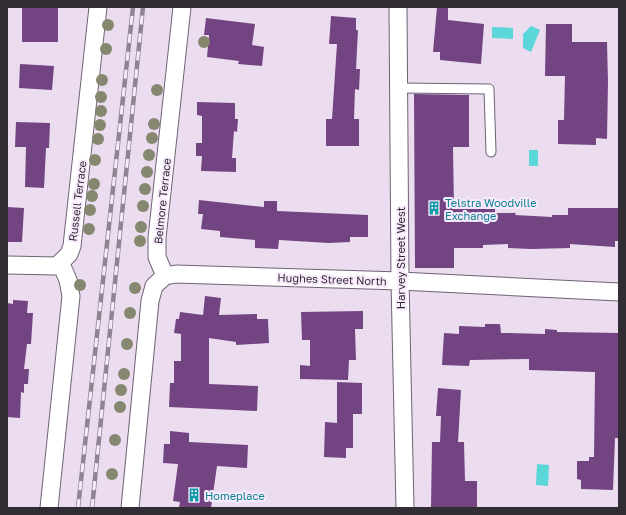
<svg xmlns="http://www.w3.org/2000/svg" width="626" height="515" font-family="'Golos Text',sans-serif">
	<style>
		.water { fill: #5bd7d9 }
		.building { fill: #724481 }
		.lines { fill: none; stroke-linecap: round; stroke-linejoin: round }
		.lane-casing { stroke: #6f6274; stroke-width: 11 }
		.street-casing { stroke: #6f6274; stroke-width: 19 }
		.lane { stroke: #fff; stroke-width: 9 }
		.street { stroke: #fff; stroke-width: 17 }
		.rail-casing { stroke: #8f8592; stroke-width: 4.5 }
		.rail { stroke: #f8e9fd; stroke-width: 3; stroke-dasharray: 9; stroke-linecap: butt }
		.tree { fill: #85876f }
		.labels { text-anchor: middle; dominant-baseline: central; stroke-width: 4; stroke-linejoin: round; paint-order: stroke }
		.street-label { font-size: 11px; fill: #322d34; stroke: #f8e9fd }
		.culture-label { font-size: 11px; fill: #0d838f; stroke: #f8e9fd; text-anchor: start }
	</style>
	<rect width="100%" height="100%" fill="#ebdcf0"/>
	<path class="water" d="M531,26L540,30L531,52L523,48V34Z
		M492,27L513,28V39L492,38Z
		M529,150H538V166H529Z
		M537,464L549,465L548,486L536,485Z"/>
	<path class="building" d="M437,7H448V20L484,24L481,64L440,60V52H433Z
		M22,8H58V42H22Z
		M331,16L356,18V30H358L356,69H360L359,90L355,89L354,119H359V146H326V119H332L337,44H329Z
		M206,18L255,24L252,45L264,47L262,66L238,64L239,61L207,57L209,35H204Z
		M546,24H572V42H607L608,82L607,139L596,138V145L558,144V120H564L565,76H545Z
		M20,64L54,66L52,90L19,88Z
		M414,94L469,95V147H453L454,209H495V213H516L515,215L552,217V215H568V208H619V241H615V247L570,244V248L531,249L508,248V244L483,245V248H454V268H415Z
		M197,102L235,103V119H238L237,132L234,131L232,158H236V172L201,171L202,156H196V143H202V116L197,115Z
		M16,122L50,123L49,148H46L44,188L25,187L26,147H15Z
		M199,200L264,207V201H277V211L368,215V237H350V242L329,243L279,240L278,249L255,248V240L220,237V231L201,229L203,214H198Z
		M7,207L24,208L22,242H7Z
		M205,296L221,298L219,315L257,314V319H268L269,343L236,345V342L209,338V384L258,386L257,411L169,407L170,383H174V361H181V334L174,333L176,319H179L180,312L203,315Z
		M13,300L28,301L27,313H33L31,344H27L24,369H29L28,384H24V393L21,392L20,418L7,417V303L13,304Z
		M363,311V329H355L356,360H349L348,380L300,379V365L310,366V340H302L301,312Z
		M485,324H500L501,333H506L545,334V329L557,330V332L619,333V366H618L619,438H615L613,490L581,489V480L577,479V461H589V457H594L595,372L529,370V359L470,360L469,366L442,365L444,333L459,334V326L485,327Z
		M337,382L362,383V414H353V448H346V458L324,457L325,422L337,423Z
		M438,388L461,390L458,442H464L465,481H477V508H431L432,442H440L441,416H436Z
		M170,431L189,433V442L248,445L247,468L217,466L211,508H179L180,502L173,501L178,464L163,463L164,444H170Z"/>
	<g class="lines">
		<g class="lane-casing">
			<path id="lane" d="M399,88L489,89L491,152"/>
		</g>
		<g class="street-casing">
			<path id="street" d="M398,7L400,281L405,508
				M7,265L57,266L69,254L72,246L98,7
				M165,276L176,274L400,281L619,292
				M165,276L157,257V238L182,7
				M49,508L71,296L68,280L61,264
				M130,508L150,301L154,286L165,276"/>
		</g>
		<use href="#lane" class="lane"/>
		<use href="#street" class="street"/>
		<g class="rail-casing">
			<path id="rail" d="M78,508L133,7
				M92,508L143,7"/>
		</g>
		<use href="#rail" class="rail"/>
	</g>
	<g class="tree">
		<circle cx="108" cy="25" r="6"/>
		<circle cx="204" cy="42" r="6"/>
		<circle cx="106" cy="49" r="6"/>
		<circle cx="102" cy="80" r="6"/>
		<circle cx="157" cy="90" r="6"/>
		<circle cx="101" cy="97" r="6"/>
		<circle cx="101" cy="111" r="6"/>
		<circle cx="154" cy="124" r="6"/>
		<circle cx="100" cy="125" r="6"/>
		<circle cx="152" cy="138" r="6"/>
		<circle cx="98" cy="139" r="6"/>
		<circle cx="149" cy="155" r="6"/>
		<circle cx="95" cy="160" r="6"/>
		<circle cx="147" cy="172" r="6"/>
		<circle cx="94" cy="184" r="6"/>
		<circle cx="145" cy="189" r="6"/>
		<circle cx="92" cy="196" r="6"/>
		<circle cx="143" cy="206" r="6"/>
		<circle cx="90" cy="210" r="6"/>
		<circle cx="141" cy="227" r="6"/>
		<circle cx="89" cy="229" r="6"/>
		<circle cx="140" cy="241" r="6"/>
		<circle cx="80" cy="285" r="6"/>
		<circle cx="135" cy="288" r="6"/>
		<circle cx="130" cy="313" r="6"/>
		<circle cx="127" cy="344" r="6"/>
		<circle cx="124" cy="374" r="6"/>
		<circle cx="121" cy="390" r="6"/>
		<circle cx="120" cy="407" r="6"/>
		<circle cx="115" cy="440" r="6"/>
		<circle cx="112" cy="474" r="6"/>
	</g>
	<defs>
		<g id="building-bare" transform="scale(1.08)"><path d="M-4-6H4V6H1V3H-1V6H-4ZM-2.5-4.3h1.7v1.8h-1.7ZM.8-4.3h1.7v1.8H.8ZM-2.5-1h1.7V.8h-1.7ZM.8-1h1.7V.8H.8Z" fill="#0f9aa8" stroke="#f8e9fd" stroke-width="2.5" paint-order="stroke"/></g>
	</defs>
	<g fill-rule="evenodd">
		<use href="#building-bare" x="434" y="208"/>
		<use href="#building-bare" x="194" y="495"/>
	</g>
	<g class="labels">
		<g class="street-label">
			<text transform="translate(77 201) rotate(-83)">Russell Terrace</text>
			<text transform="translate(162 201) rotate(-84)">Belmore Terrace</text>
			<text transform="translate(400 258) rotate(-90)">Harvey Street West</text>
			<text transform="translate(332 279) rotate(2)">Hughes Street North</text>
		</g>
		<g class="culture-label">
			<text x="445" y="202">Telstra Woodville<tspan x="445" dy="13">Exchange</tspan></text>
			<text x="205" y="495">Homeplace</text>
		</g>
	</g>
	<rect width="626" height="515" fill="none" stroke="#322d34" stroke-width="16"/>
</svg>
